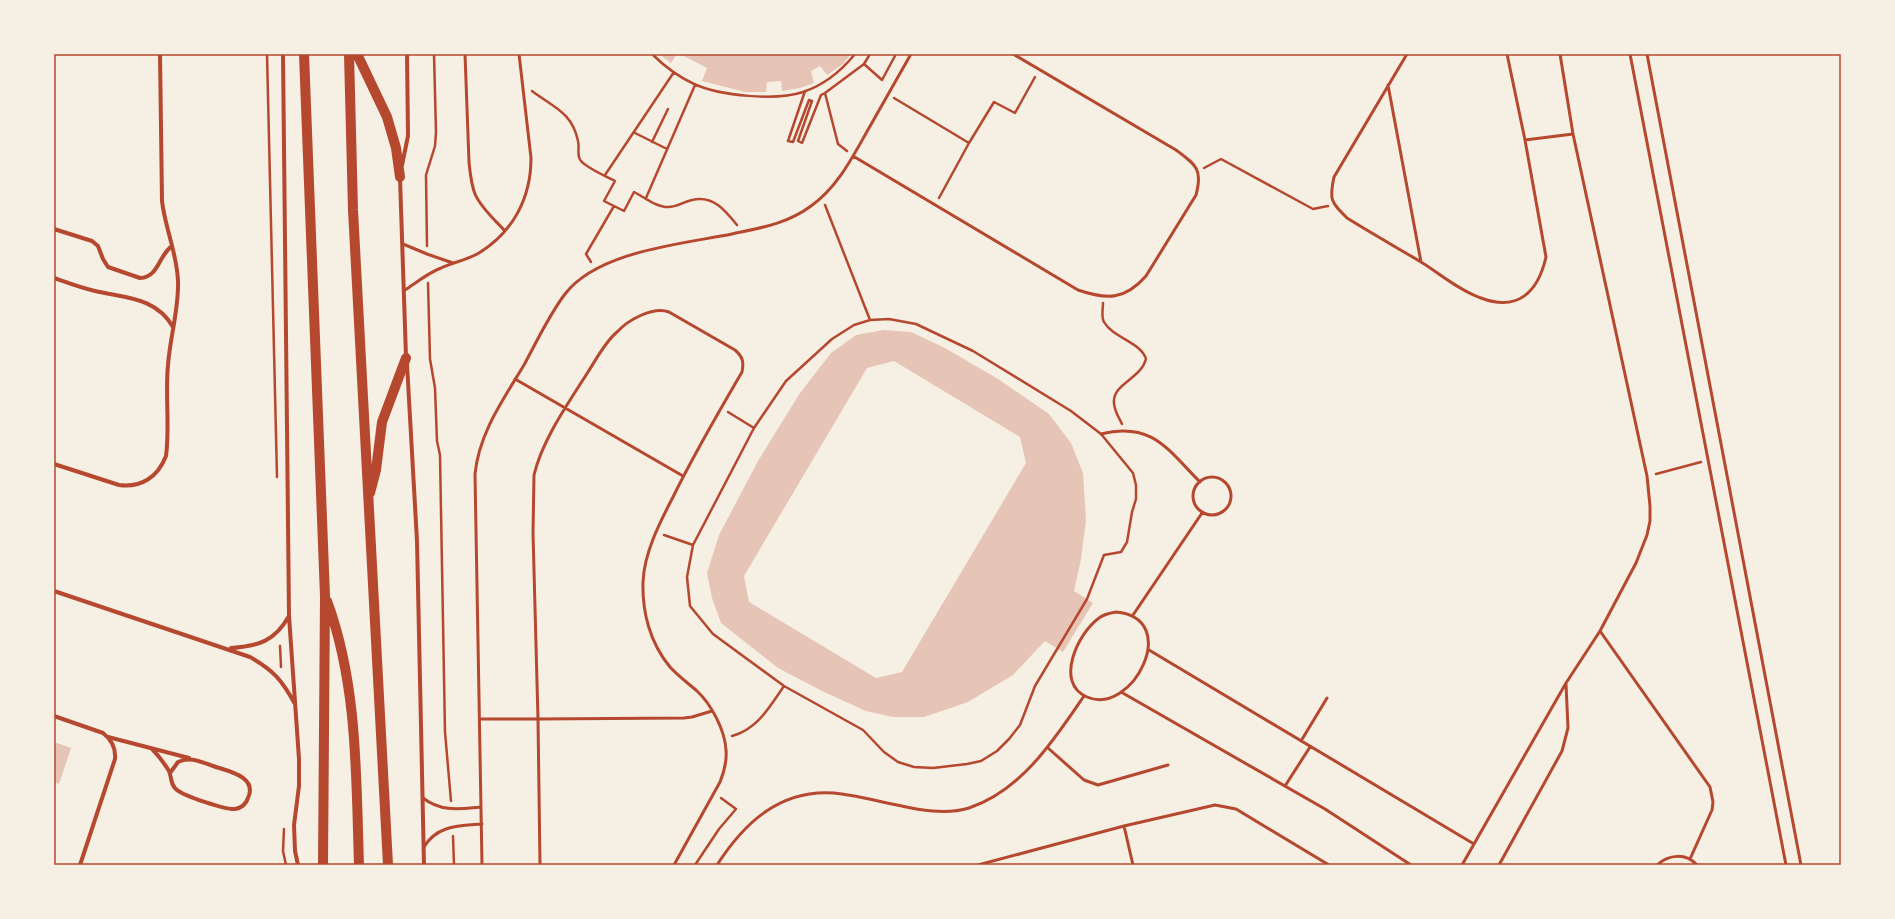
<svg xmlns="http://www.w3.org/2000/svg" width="1895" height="919" font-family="Lato,sans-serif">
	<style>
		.building { fill: #e6c5b7; fill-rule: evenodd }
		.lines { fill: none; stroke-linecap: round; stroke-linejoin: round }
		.path { stroke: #b5482f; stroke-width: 2.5 }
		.service { stroke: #b5482f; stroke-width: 3 }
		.minor { stroke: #b5482f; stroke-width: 4 }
		.primary { stroke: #b5482f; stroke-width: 10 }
		.neatline { fill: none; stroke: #b5482f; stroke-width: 1.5 }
	</style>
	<rect width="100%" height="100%" fill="#f6efe4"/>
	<path class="building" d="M659,54H677L671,63Z
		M680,54H851L843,64L827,75L820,66L811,71L814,83L800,88L782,91L781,81L767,82L766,92H745L702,81L707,68Z
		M884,330L911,332L945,348L998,379L1049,414L1071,443L1083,473L1086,520L1081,559L1074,591L1093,603L1063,652L1045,641L1013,675L968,702L924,717H893L866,711L824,692L778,668L721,623L712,598L707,573L719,535L758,461L800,393L831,353L856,335ZM894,361L1020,437L1026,463L902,672L876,678L749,602L744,576L867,368Z
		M54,742L71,748L59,784L54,782Z"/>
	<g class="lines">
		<path class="path" d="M267,54L277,477
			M652,54C664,66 679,77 694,84C721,96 776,101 803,92C824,85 842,70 855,54
			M870,54L864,64L882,80L896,54
			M532,91C553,107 572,112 578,141C580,148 576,155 581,161C587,168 607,177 615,181L604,201L624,211L634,192C644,197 656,207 668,207C677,207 683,202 692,200C713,195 725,210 737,225
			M805,91L788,141L793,142L809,100L812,101L798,141L802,143L821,95L825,93L838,144L847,151
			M825,93L864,64
			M894,98L969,143
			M635,133L667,149
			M652,142L668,109
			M1204,168L1221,159L1313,209L1328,206
			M605,175L674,72
			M646,198L695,85
			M939,198L969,143L994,102L1015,113L1035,77
			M825,205L870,320
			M427,246L426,175L435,146L436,132L434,54
			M591,262L586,254L614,206
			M428,283L430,359L435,388L437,441L440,455L445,732L451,801
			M1103,303C1103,309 1101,317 1104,322C1113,338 1141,342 1146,359C1141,379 1112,384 1114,403C1114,410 1119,418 1122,424
			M889,319L916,324L973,351L1071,411L1101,434L1133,473L1136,485V499L1132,512L1127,542L1121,552L1104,555L1087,599L1035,686L1020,725L1009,739L997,751L981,761L967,764L933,768L914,767L898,762L884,752L863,730L784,686L713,634L690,606L687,577L693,545L754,428L786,381L832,339L854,325L870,320Z
			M728,412L754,428
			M1656,474L1701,462
			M664,535L693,545
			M280,646L281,667
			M732,736C758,729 770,706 784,686
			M284,829L283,851L286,865
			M453,836L454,865
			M695,865L719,829L736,809L721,798"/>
		<path class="service" d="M465,54L469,162C470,172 471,184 475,194C481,208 495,220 505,231
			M1407,54L1334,177C1329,200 1331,202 1347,218C1371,233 1396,247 1421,262C1439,273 1460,291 1481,298C1518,312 1538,292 1546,257L1525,140L1507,54
			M1630,54L1786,865
			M1647,54L1801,865
			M1388,85L1421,262
			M1525,140L1573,134
			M853,156L1078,290C1107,300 1125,300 1146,276L1196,195C1203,169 1196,165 1176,150L1013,54
			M403,244L427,254L453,263
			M405,290C417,282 428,273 441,268C454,262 467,260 479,253C513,232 531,198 531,158L519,54
			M515,379L683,476
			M1101,434C1152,421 1168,450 1200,482
			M1193 496a19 19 0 1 1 38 0a19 19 0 1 1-38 0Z
			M1116,612C1183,618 1132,717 1087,697C1054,683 1078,633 1099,618C1104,614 1110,613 1116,612Z
			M1133,615L1202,513
			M1600,631L1710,787L1713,802L1712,810L1690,859
			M1149,650L1474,844
			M1121,692L1325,809L1411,865
			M480,719H538L540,865
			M1301,741L1327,698
			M1048,748L1084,780L1098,785L1168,765
			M1285,786L1310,747
			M423,798C441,812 459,809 481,807
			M1124,826L1133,865
			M424,847C437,825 459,826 482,824
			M482,865L475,474C479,433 503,400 524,365C537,341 549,315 565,294C598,251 682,244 732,234C760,228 787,224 811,206C838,187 853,156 869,128C883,103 897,79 911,54
			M674,865L720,782C724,772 727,761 726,750C725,730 711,704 697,691C688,683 678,676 670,667C650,643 642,612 643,582C644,553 660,522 673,497C694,454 718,413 742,372C744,362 743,357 735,350L669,312C653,306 628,320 617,332C605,342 597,358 588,372C569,402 542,440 534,475L533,533L538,719L684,718L692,717L712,711
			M717,865C744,823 780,789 834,793C855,795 876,801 897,805C919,810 946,815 969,808C1022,790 1054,740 1084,696
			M978,865L1124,826L1215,805L1236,809L1329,865
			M1462,865L1566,683L1600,631L1636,563L1647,535L1650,521V506L1647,476L1573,134L1560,54
			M1499,865L1562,751L1568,728L1566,684
			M1657,865C1669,854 1686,853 1697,865"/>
		<path class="minor" d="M283,54L289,616L299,759V786L294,825L295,851L298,865
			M402,165L408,136L407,54
			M400,178L406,357
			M54,229L92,241L98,246L103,259L108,267L140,278C159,277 158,256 172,246
			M54,278C68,283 81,288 95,291C125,298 156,297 173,327
			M407,364L417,541L424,865
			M54,464L119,485C141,488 158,477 166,456C170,426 165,395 168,365C170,337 179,309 178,281C177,253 165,228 162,201L160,54
			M54,591L250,657C273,670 282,680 295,704
			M231,648C259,646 275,641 289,616
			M54,716L103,733C112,740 116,748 115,759L80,865
			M108,737L189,758
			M152,749C159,756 164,763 169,771C172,778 170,785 177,790C184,796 226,810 235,809C241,808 246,804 248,798C258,776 227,771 213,766C201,762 190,756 178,762L170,773"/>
		<path class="primary" d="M304,54L325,596L323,865
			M349,54L353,210L388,865
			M357,54L387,117L396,148L400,177
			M370,493L376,470L382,422L406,358
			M327,601C358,685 356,777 359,865"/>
	</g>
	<rect width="1895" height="919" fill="none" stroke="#f6efe4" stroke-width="110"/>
	<rect x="55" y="55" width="1785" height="809" class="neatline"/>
</svg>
